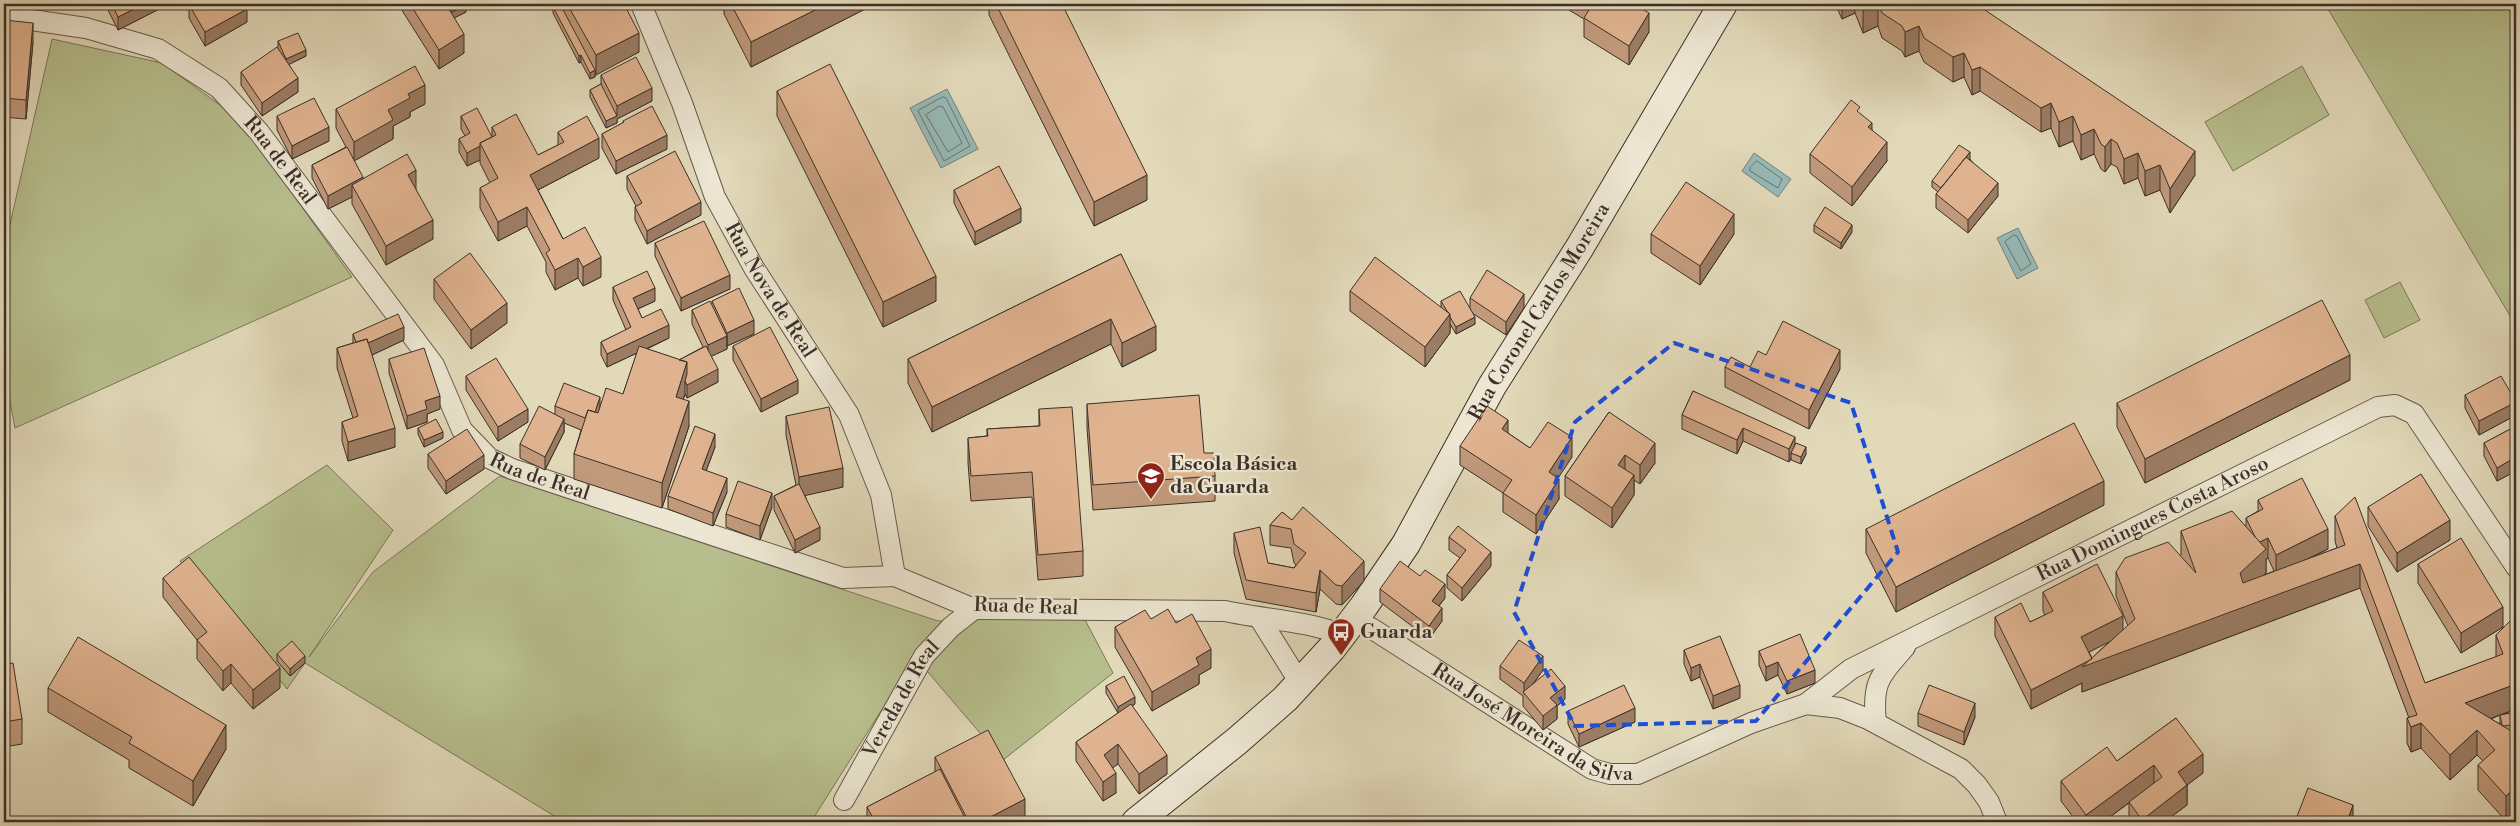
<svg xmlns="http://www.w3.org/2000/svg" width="2520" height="826" font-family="'Libre Bodoni',serif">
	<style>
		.green { fill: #b7be8d; stroke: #7a775b }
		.water { fill: #96b9b6; stroke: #72827e }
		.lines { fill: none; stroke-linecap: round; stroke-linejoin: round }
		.shore { stroke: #697470; stroke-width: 1 }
		.street-casing { stroke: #665a4d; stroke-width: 22 }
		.secondary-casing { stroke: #3c3029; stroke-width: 30 }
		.street { stroke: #ece6d2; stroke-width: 20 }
		.secondary { stroke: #ece6d2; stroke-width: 28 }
		.wall { fill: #c09a7b; stroke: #3c3029; fill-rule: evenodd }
		.shaded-wall { fill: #9c7d64; stroke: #3c3029 }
		.building { fill: #dfb38f; stroke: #3c3029 }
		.marked { fill: none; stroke: #1d4ed8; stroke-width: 4; stroke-dasharray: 10 6; stroke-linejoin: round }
		.labels { text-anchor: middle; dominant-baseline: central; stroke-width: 4.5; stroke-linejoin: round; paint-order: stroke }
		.street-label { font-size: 20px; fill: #3c3029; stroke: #ece6d2 }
		.poi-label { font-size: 20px; font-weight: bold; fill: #3c3029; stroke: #ece6d2; text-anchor: start }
	</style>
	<rect width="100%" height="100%" fill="#e2d9b9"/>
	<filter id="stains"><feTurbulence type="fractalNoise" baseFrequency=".004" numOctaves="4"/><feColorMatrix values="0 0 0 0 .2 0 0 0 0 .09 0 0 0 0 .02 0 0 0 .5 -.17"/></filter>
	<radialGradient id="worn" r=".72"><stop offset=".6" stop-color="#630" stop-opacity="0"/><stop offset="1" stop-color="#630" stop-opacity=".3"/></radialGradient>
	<path class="green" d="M2325,4H2516V326Z
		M52,39L162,63L238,118L352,277L15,428L4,370V251Z
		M2302,66L2329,115L2233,171L2205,122Z
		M2400,282L2420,320L2384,338L2365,300Z
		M327,465L393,530L309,657L373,572L500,476L938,621L1083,616L1113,673L1003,760L915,657L811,822H564L305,663L287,689L180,561Z"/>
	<path class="water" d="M947,89L978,149L941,168L910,108Z
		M1754,153L1791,179L1778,197L1742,171Z
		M2018,228L2038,268L2017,279L1997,238Z"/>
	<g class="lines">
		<path class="shore" d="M943,97L946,98L970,146L944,161L918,111Z
			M940,106L943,107L962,143L948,152L926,115Z
			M1757,161L1782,179L1778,188L1750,171V168Z
			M2014,235L2017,236L2031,264L2021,271L2005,242Z"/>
		<g class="street-casing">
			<g id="street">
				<path id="s1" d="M641,4L682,103L715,197L754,268L849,415L881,495L895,576"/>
				<path id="s2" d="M4,16L86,28L158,49L219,88L259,132L434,365L462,430L489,458L512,469L843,578L895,576L974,609L1225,611C1261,619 1309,621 1342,635"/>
				<path d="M1260,619L1300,683"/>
				<path id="s3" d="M1354,620L1371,628L1592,769L1610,774H1638L1751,723L1806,704L1840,708L1868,719L1961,769L1977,785L1989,802L1997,822"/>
				<path id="s4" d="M1806,704L1851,669L2378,407L2395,405L2414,414L2516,567"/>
				<path d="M1876,723C1872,682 1879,677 1905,647"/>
				<path id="s5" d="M844,800L924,656L951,627L974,609"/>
			</g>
		</g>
		<g class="secondary-casing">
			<g id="secondary">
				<path id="s6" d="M1136,822L1237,741L1285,699L1332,648L1364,606L1406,544L1492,386L1580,247L1723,4"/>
			</g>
		</g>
		<use href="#street" class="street"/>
		<use href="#secondary" class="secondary"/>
	</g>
	<path class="wall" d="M105,4H169L118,30Z
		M398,4H446V5L466,12L454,18L464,53L439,69Z
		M559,4H624L639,52L595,74V77L590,79L581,62L579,63L553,13V7Z
		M724,4H875L751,67L724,14Z
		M989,4H1062L1147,200L1094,226L989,15Z
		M1559,4H1634L1649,32L1629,65L1584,37V19Z
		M1833,4H1976L2195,175L2170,213L2160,190L2145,196L2138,178L2124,184L2117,167L2111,164L2105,172L2101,169L2094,154L2081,160L2073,141L2059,147L2051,128L2041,132L1980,91L1972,95L1964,77L1953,82L1924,62L1919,51L1905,57L1902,51L1882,38L1878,26L1863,33L1855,13L1842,19L1836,6Z
		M189,5L247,22L205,46L189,18Z
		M4,20L33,42L26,119L4,117Z
		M278,41L306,56L289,64L298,92L262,116L241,85V72L279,51L278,48Z
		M601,75L652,101L617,119V123L606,128L590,97V90L601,84Z
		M777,91L936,301L883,327L777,116Z
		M425,104L410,112V117L393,126V139L354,161L363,179L416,189L433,239L386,265L352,204V197L328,209L312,178V165L346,147L336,128V109Z
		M1860,114L1872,130L1887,161L1852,206L1810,173V154Z
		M277,116L329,141L292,159L277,130Z
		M461,116L492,137V127L538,155L558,145V132L599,158L538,190L563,239L601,277L583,286L578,278L555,290L546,272V262L527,226L498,241L480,208V188L490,183L480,163V160L467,166L459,152V139L465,136L461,129Z
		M623,121L667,149L616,174L602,148V134L623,123Z
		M1970,159L1998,196L1968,233L1936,208V194L1938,192L1932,187V181Z
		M627,176L701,215L647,244L635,220V207L636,206L627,189Z
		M954,190L1021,222L975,245L954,203Z
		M1814,225L1852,232L1841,249L1814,232Z
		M1651,234H1734L1700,285L1651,253Z
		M655,243L730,289L681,311L655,256Z
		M1121,254L1156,350L1122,367L1111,344L932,432L908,383V359Z
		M434,279L507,323L471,349L434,299Z
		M613,287L655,301L638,309L642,318L669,338L647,349L679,360L703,347L692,324V310L712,304V301L754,334L727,346V349L711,356L718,382L687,398L685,394L683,400L689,426L662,508L574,479V454L581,430L564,423V432L545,470L520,458V444L555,414V406L600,407L623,394L637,353L607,367L601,355V342L626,330L613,300Z
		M1350,291L1441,307V301L1470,308V298L1524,308L1506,335L1472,313L1475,324L1456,334L1450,324V333L1425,367L1350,311Z
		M353,334L404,340L372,355L395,447L348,461L342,441V422L353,418L337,368V348L353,343Z
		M733,346L798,393L761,412L733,360Z
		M1766,355L1840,369L1809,429L1725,387V367H1750Z
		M389,359L440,409L427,414V422L407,429L389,373Z
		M466,376L528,422L498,441L466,390Z
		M2350,380L2145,483L2117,427V403Z
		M1693,391L1795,445L1806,454L1801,464L1791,460V458L1789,462L1743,441L1737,454L1682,429V415Z
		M2465,395L2516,415L2479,435L2465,408Z
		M1087,404L1204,453L1215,476V501L1093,510L1087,428Z
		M1039,409L1083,551V576L1038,580L1032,497L971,501L968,463V438L987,436V429L1039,426Z
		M1609,412L1655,463L1640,484L1634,480V495L1612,528L1565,496V476Z
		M786,416L843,487L805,495L820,540L795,553L774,510V496L796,485L786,435Z
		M2516,426V471L2497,481L2484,456V443Z
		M418,428L443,438L424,447L418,434Z
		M1508,433L1530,448L1572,457L1557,478L1559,499L1536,534L1503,512V493L1460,465V446Z
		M715,447L706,471L727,492L713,526L668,509V496Z
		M428,454L484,469L446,494L428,468Z
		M2258,500L2328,549L2310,558L2337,548L2335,541V516L2425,683L2496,657V635L2516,626V709L2501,715L2516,712V811L2506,821L2478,790V765L2483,761L2477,755L2450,780L2421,748L2411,752L2407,743V718H2409L2360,588L2082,692V683L2031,709L1995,636V617L2030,622L2045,615L2043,611V592L2123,630L2128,626L2116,596V572L2181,555V531L2246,526V518L2258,511ZM2268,558L2274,571L2264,575L2266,573V559ZM2110,641L2092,658L2089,652ZM2500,715V724L2491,719Z
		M2104,505L1896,612L1866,553V529Z
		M772,507L760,540L726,527V514Z
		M2368,507L2450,540L2397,572L2368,526Z
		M1282,512L1364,581L1342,605L1336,604L1320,589L1316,612L1246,599L1234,553V533L1268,563L1294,568L1296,565L1294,563L1291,548L1270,545V525Z
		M1449,537L1491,566L1462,601L1447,588V575L1460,558L1449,550Z
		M2418,564L2503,627L2461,653L2418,583Z
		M163,578L280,688L253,709L231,683L223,691L197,659V640L163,597Z
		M1380,589L1445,598L1439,606L1442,621L1429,639L1380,602Z
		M1151,619L1176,623L1211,668L1199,675V684L1152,711L1115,647V627Z
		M1684,650L1740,698L1713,709L1700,677L1691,681L1684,664Z
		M1759,651L1815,683L1787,694L1778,675L1766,681L1759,665Z
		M277,654L305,663L290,676L277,661Z
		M4,664L22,719V744L4,747Z
		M1500,666L1543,670L1533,684L1565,699L1557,706V719L1543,730L1523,706V696L1500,679Z
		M1106,686L1135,704L1132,706L1167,774L1139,794L1118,764L1112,768L1116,793L1103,801L1076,761V742L1118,713L1106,693Z
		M48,688L226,749L193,806L129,768V760L48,712Z
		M1568,711L1635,722L1579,747L1568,724Z
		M1918,713L1975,717L1964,745L1918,726Z
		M2176,718L2203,773L2187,785V805L2164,822H2129V803L2103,822H2077L2061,801V781L2117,761Z
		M935,757L1025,819L1018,822H867V807L935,772Z
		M2353,818L2351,822H2296V819Z"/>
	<path class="shaded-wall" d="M144,4H169L118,30V17Z
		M827,4H875L751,67V42Z
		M1842,4H1855V13L1842,19Z
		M1873,4H1878V26L1863,33V8Z
		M466,5V12L446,22V15Z
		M247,9V22L205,46V32Z
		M1649,13V32L1629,65V46Z
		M33,23V42L26,119V100Z
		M1919,26V51L1905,57V32Z
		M639,33V52L596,75V55Z
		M464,34V53L439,69V50Z
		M306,50V56L286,66V59Z
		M1964,53V77L1953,82V57Z
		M581,55V62L579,63V56Z
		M1980,67V91L1972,95V70Z
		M595,70V77L590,79V73Z
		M298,78V92L262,116V103Z
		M425,85V104L410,112V117L393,126V139L354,161V142L388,110L408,94Z
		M652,88V101L617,119V123L606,128V121L617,116V106Z
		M2051,103V128L2041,132V108Z
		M2073,116V141L2059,147V122Z
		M1872,123V142L1868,127Z
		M329,127V141L292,159V146Z
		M2094,129V154L2081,160V135Z
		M667,135V149L616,174V161Z
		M599,138V158L530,194V175Z
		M2111,139V164L2105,172V147Z
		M1887,142V161L1852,206V187Z
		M480,146V160L467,166V153Z
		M2195,151V175L2170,213V189Z
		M1970,152V159L1943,195V189Z
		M2138,153V178L2124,184V159Z
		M2160,165V190L2145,196V171Z
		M416,170V189L408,194V175Z
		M1147,175V200L1094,226V202Z
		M363,177V191L352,185V197L328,209V196Z
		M1998,183V196L1968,233V220Z
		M701,202V215L647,244V231Z
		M527,207V226L498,241V222Z
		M1021,208V222L975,245V232Z
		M1734,214V234L1700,285V266Z
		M433,220V239L386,265V246Z
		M1852,225V232L1841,249V243Z
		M601,257V277L583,286V267Z
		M578,258V278L555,290V270Z
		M730,275V289L681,311V298Z
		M936,276V301L883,327V302Z
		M655,288V301L633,311V298Z
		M1524,294V308L1506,335V322Z
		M507,303V323L471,349V330Z
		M1450,314V333L1425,367V347Z
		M1475,317V324L1456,334V327Z
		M1111,319V344L932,432V407Z
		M754,320V334L727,346V333Z
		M669,325V338L607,367V354Z
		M1156,326V350L1122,367V343Z
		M404,327V340L359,361V347Z
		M727,336V349L708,358V345Z
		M1840,350V369L1809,429V410Z
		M2350,355V380L2145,483V459Z
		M687,362L718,369V382L687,398V385L685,381V394L676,422V397Z
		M798,380V393L761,412V399Z
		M440,396V409L427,414V422L407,429V416L425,401Z
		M600,397V411L592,420Z
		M689,401V426L662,508V483Z
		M2516,402V415L2479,435V421Z
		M528,409V422L498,441V427Z
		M564,419V432L545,470V457Z
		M1508,420V440L1502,429Z
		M395,428V447L348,461V442Z
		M1743,428V441L1737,454V440Z
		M443,432V438L424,447V440Z
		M715,434V447L702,482V469Z
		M1572,437V457L1549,492V472Z
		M1795,437V450L1791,453V458L1789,462V449Z
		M1655,443V463L1640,484V465Z
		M1806,447V454L1801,464V457Z
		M484,455V469L446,494V481Z
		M1625,455V475L1618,465Z
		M2516,457V471L2497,481V468Z
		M843,468V487L799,497V477Z
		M1634,475V495L1612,528V508Z
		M727,478V492L713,526V513Z
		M1559,479V499L1536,534V515Z
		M2104,481V505L1896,612V587Z
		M772,493V507L760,540V526Z
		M2450,520V540L2397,572V553Z
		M820,527V540L795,553V540Z
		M2328,529V549L2276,574V555Z
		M2268,538V558L2266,559V573L2240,598V573L2258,543Z
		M1491,552V566L1462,601V588Z
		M1364,561V581L1342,605V586Z
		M2360,564V588L2082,692V683L2031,709V690L2092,659Z
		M1320,570V589L1316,612V593Z
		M1445,584V598L1432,614V601Z
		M2503,607V627L2461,653V633Z
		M1442,608V621L1429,639V626Z
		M2123,616V635L2081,656V637Z
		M1211,649V668L1199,675V684L1152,711V692L1196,658Z
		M305,656V663L290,676V669Z
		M1543,656V670L1525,695L1524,693V683Z
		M1778,662V675L1766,681V667Z
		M231,664V683L223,691V671Z
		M1700,664V677L1691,681V668Z
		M280,668V688L253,709V690Z
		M1815,670V683L1787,694V681Z
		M2516,684V709L2465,728V703Z
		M1740,685V698L1713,709V696Z
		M1565,686V699L1557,706V719L1543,730V716L1550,698Z
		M1135,697V704L1118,714V707Z
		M1975,703V717L1964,745V732Z
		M1635,708V722L1579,747V734Z
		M2421,723V748L2411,752V727Z
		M226,725V749L193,806V781Z
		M2477,730V755L2450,780V755Z
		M1118,744V764L1104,774V755Z
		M2203,754V773L2178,792V772Z
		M1167,755V774L1139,794V774Z
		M2154,765V784L2103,822H2086V815Z
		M1116,773V793L1103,801V782Z
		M2187,785V805L2164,822H2142V820Z
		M2516,787V811L2506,821V796Z
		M1025,799V819L1018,822H981Z
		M2353,805V818L2351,822H2347Z"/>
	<path class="building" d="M112,4H144L118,17Z
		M191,4H244L247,9L205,32L189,5Z
		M410,4H446L464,34L439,50Z
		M449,4H465L466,5L451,12L446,5Z
		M559,4H560L595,70L590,73L581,55L579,56L553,7Z
		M567,4H624L639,33L596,55Z
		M731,4H827L751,42Z
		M996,4H1062L1147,175L1094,202Z
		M1590,4H1634L1649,13L1629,46L1584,18L1592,5Z
		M1862,4H1873L1863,8Z
		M1878,4H1976L2195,151L2170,189L2160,165L2145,171L2138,153L2124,159L2117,143L2111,139L2105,147L2101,144L2094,129L2081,135L2073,116L2059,122L2051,103L2041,108L1980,67L1972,70L1964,53L1953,57L1924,38L1919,26L1905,32L1902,26L1882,13Z
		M4,20L33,23L26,100L4,98Z
		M298,33L306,50L286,59L278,41Z
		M277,47L298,78L262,103L241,72Z
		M636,57L652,88L617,106L601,75Z
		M830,64L936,276L883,302L777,91Z
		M415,66L425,85L408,94L410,98L388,110L393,120L354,142L336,109Z
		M601,84L617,116L606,121L590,90Z
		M314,98L329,127L292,146L277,116Z
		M1851,100L1860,107L1857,111L1872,123L1868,127L1887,142L1852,187L1810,154Z
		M652,106L667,135L616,161L602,134L624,122L623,121Z
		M477,108L492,137L480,143V146L467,153L459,139L470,133L461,116Z
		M516,114L538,155L564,142L558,132L587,116L599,138L530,175L563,239L585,227L601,257L583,267L578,258L555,270L546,253L550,250L527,207L498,222L480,188L498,178L480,143L496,135L492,127Z
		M1959,145L1970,152L1941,188L1932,181Z
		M347,147L363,177L328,196L312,165Z
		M675,151L701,202L647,231L635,207L642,203L627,176Z
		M407,154L416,170L408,175L433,220L386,246L352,185Z
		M1966,157L1998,183L1968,220L1936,194Z
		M999,166L1021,208L975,232L954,190Z
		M1686,182L1734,214L1700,266L1651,234Z
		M1825,207L1852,225L1841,243L1814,225Z
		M704,221L730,275L681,298L655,243Z
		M470,253L507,303L471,330L434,279Z
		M1121,254L1156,326L1122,343L1111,319L932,407L908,359Z
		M1375,257L1450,314L1425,347L1350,291Z
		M1487,270L1524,294L1506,322L1470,298Z
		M647,271L655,288L633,298L642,318L661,309L669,325L607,354L601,342L631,327L613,287Z
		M739,288L754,320L727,333L712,301Z
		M1460,291L1475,317L1456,327L1450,317V314L1447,311L1441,301Z
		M2322,300L2350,355L2145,459L2117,403Z
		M710,301L727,336L708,345L692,310Z
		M398,314L404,327L368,343L367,339L356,342L353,334Z
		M1783,321L1840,350L1809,410L1725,367L1731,357L1750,367L1758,351L1766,355Z
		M770,327L798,380L761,399L733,346Z
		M367,339L395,428L348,442L342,422L358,416L337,348Z
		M639,346L687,362L676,397L689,401L662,483L574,454L588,410L598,413L606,388L623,394Z
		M706,346L718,369L687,385L685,381L687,374V362L679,360Z
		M424,348L440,396L425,401L427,409L407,416L389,359Z
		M496,358L528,409L498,427L466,376Z
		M2501,376L2516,402L2479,421L2465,395Z
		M564,383L600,397L595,412L588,410L585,418L555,406Z
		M1693,391L1795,437L1789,449L1743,428L1737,440L1682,415Z
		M1199,395L1204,453H1214L1215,476L1093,485L1087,404Z
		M539,406L564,419L545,457L520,444Z
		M1487,406L1508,420L1502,429L1530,448L1548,422L1572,437L1549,472L1559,479L1536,515L1503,493L1512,480L1460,446Z
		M829,407L843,468L799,477L786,416Z
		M1072,407L1083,551L1038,555L1032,472L971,476L968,438L988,436L987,429L1040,426L1039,409Z
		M1609,412L1655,443L1640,465L1625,455L1618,465L1634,475L1612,508L1565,476Z
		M436,419L443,432L424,440L418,428Z
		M2074,423L2104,481L1896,587L1866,529Z
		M695,426L715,434L702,469L727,478L713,513L668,496Z
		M2516,426V457L2497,468L2484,443Z
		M467,429L484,455L446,481L428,454Z
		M1796,443L1806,447L1801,457L1791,453Z
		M2421,474L2450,520L2397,553L2368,507Z
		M2302,478L2328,529L2276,555L2268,538L2260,542L2255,537L2246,518L2263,509L2258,500Z
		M738,481L772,493L760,526L726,514Z
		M799,484L820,527L795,540L774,496Z
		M2355,497L2425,683L2503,654L2496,635L2511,620L2516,626V684L2465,703L2516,734V787L2506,796L2478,765L2495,750L2477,730L2450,755L2421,723L2411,727L2407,718L2417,715L2360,564L2082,667L2135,619L2116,572L2125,558L2168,542L2196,573L2181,531L2232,511L2266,549L2240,573L2243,583L2345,545L2335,516Z
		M1303,507L1364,561L1342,586L1336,585L1320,570L1316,593L1246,580L1234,533L1260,527L1268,563L1294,568L1306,553L1294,544L1291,529L1270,525L1282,512L1292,520Z
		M1458,526L1491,552L1462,588L1447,575L1466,550L1449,537Z
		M2461,538L2503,607L2461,633L2418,564Z
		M189,557L280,668L253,690L231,664L223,671L197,640L207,632L163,578Z
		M1400,561L1420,576L1425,570L1445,584L1432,601L1442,608L1429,626L1380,589Z
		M2097,564L2123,616L2081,637L2092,659L2031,690L1995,617L2021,603L2030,622L2053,611L2043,592Z
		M1168,609L1176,623L1192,614L1211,649L1196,658L1199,665L1152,692L1115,627L1145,610L1151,619Z
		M1800,634L1815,670L1787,681L1778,662L1766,667L1759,651Z
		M1720,636L1740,685L1713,696L1700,664L1691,668L1684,650Z
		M78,637L226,725L193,781L129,743L132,737L48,688Z
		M1519,640L1543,656L1524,683L1500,666Z
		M292,641L305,656L290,669L277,654Z
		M13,663L22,719L4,722V664Z
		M1551,669L1565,686L1550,698L1557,705L1543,716L1523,692Z
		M1124,676L1135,697L1118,707L1106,686Z
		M1624,685L1635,708L1579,734L1568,711Z
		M1929,685L1975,703L1964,732L1918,713Z
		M1131,704L1167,755L1139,774L1118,744L1104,755L1116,773L1103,782L1076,742Z
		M2516,712V724L2504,726L2502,725L2500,715Z
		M2176,718L2203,754L2178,772L2187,785L2142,820L2129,802L2162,777L2154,765L2086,815L2061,781L2107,747L2117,761Z
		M988,730L1025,799L981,822H969L935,757Z
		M940,769L967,822H875L867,807Z
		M2308,788L2353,805L2347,822H2304L2296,819Z"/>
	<path class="marked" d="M1674,343L1851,403L1898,552L1756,721L1575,726L1514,612L1575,422Z"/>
	<defs>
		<g id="school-pin" transform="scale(1.4375)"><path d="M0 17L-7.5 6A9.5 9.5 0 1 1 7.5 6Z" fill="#8f2418" stroke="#ece6d2"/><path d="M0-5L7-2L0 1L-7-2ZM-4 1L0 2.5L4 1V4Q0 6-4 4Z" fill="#fff"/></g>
		<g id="bus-pin" transform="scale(1.4375)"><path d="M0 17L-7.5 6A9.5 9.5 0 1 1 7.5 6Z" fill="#8f2418" stroke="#ece6d2"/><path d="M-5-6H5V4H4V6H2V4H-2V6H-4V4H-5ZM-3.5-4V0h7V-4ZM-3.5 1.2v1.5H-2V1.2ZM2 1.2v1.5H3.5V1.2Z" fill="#fff"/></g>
	</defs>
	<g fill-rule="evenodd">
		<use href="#school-pin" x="1151" y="476"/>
		<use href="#bus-pin" x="1341" y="632"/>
	</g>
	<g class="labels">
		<g class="street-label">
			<text stroke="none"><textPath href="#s2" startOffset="325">Rua de Real</textPath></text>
			<text stroke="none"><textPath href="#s1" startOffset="315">Rua Nova de Real</textPath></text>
			<text stroke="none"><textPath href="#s6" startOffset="658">Rua Coronel Carlos Moreira</textPath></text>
			<text stroke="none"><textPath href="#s2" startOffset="745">Rua de Real</textPath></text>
			<text stroke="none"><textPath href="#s4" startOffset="394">Rua Domingues Costa Aroso</textPath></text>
			<text transform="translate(1026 607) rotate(2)">Rua de Real</text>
			<text stroke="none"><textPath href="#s5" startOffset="116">Vereda de Real</textPath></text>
			<text stroke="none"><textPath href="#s3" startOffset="208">Rua José Moreira da Silva</textPath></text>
		</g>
		<g class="poi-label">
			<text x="1170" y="464">Escola Básica<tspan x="1170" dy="23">da Guarda</tspan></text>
			<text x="1360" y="632">Guarda</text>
		</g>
	</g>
	<rect width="2520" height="826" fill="none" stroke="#e2d9b9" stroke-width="20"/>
	<rect x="5" y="5" width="2510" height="816" fill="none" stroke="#3c3029" stroke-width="2.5"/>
	<rect x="10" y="10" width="2500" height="806" fill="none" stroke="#3c3029"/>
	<rect width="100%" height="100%" filter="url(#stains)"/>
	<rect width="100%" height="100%" fill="url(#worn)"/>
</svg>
